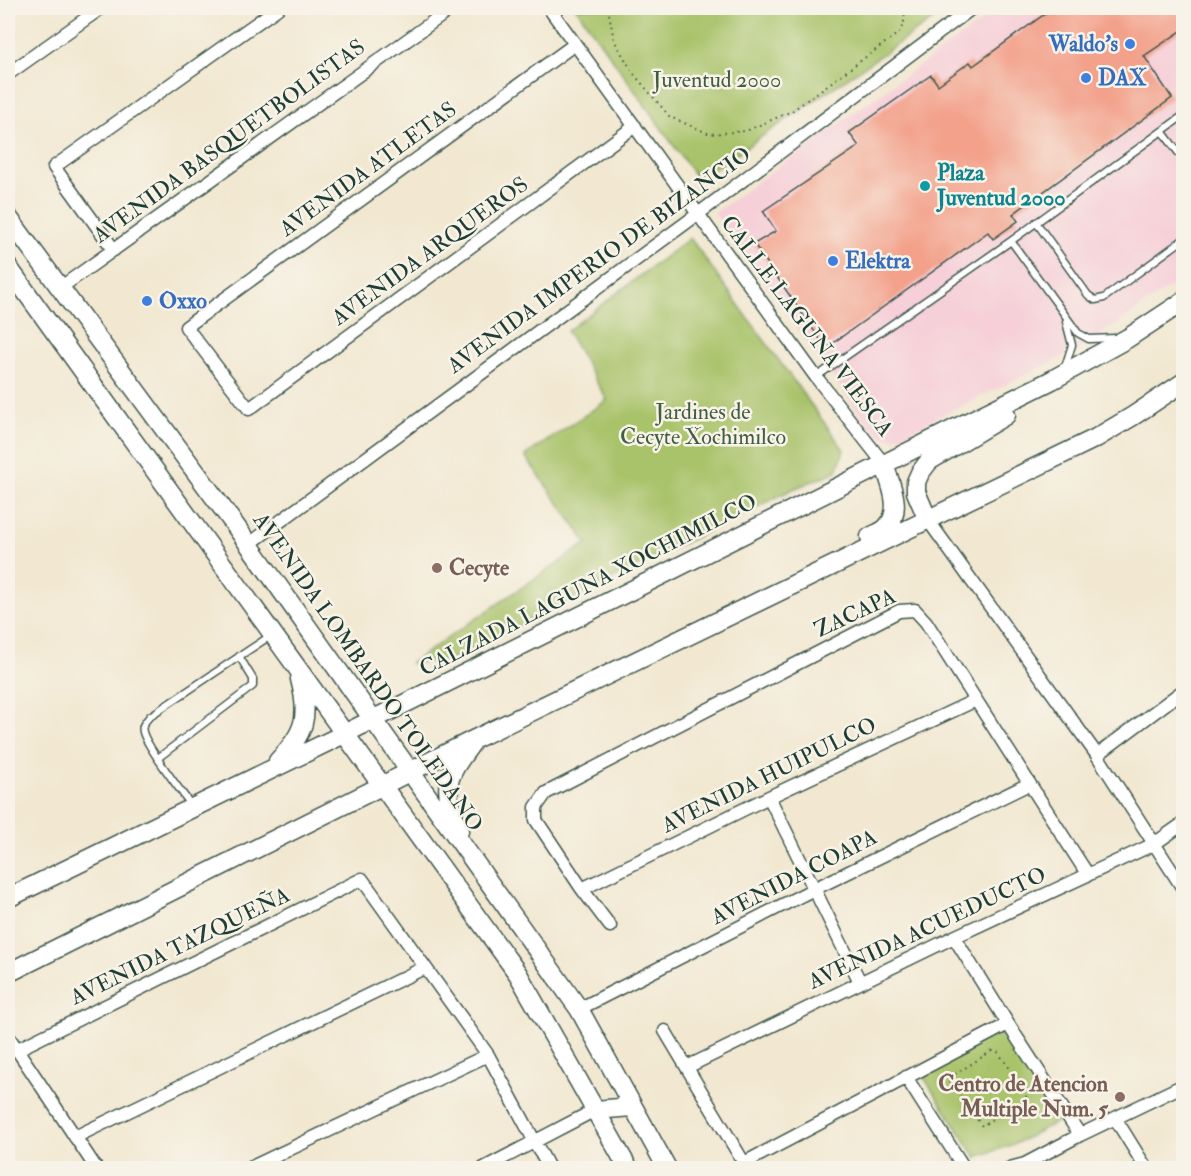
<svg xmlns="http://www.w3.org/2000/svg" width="1191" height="1176" font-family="'IM FELL Double Pica',serif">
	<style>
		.built { fill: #f6cfd8 }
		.green { fill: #a9c36a; stroke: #64804f; stroke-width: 1.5 }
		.building { fill: #f3a18b }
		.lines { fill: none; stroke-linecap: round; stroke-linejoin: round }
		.lane-casing { stroke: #3f574c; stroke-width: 9 }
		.street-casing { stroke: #3f574c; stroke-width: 15 }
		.secondary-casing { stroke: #3f574c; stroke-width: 21 }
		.path { stroke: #3f574c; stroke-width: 2; stroke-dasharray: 1.5 4.5; stroke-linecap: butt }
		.lane { stroke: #fff; stroke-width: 6 }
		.street { stroke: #fff; stroke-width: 12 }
		.secondary { stroke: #fff; stroke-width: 18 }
		.shop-dot { fill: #3f7fe0; stroke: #f7f3e8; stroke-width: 2 }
		.culture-dot { fill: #0f9aa8; stroke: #f7f3e8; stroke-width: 2 }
		.education-dot { fill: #8d6e63; stroke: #f7f3e8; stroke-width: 2 }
		.labels { text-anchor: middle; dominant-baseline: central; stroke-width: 5; stroke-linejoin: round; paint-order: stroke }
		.shop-label { font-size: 22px; font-weight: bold; fill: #366cbe; stroke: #f7f3e8; text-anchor: start }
		.park-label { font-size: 22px; fill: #425e42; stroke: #f7f3e8 }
		.street-label { font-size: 22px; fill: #1f3d34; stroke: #f7f3e8 }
		.culture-label { font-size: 22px; font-weight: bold; fill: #0d838f; stroke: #f7f3e8; text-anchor: start }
		.education-label { font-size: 22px; font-weight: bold; fill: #785e54; stroke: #f7f3e8; text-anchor: start }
	</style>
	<rect width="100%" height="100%" fill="#f7f3e8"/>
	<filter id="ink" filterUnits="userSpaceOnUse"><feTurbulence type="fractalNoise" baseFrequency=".0167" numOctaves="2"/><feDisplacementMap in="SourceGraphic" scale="12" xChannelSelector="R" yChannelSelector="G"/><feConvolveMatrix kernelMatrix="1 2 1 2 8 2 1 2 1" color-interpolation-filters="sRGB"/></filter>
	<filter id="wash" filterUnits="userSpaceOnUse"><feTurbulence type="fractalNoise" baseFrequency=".008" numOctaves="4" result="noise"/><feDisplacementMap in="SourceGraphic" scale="24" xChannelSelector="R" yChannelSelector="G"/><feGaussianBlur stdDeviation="1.35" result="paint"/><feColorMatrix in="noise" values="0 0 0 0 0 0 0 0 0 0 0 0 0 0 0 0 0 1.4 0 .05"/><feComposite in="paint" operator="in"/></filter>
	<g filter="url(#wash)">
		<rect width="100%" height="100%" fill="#f2e8d1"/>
		<path class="built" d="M1000,8H1183V278L1085,346L896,438L884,437L870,428L714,213Z"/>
		<path class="green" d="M576,8H950L698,180Z
			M690,238L844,450L837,471L793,489L449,660L411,663L587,543L525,456L607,400L567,331Z
			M1008,1024L1062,1119L1017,1143L976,1157L919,1070Z"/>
		<g id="blocks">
			<path class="building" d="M1053,8H1184V29L1144,56L1172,98L1013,214L1018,221L993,239L988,232L826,348L754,244L776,231L763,211L859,146L849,133L931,75L938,85L970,62L973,66Z"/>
		</g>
	</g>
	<g filter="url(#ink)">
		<use href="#blocks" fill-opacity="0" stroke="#3f574c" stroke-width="1.5"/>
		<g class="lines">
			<g class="lane-casing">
				<path id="lane" d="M1162,131L1184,160
					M1036,222L1088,295L1095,300L1104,298L1184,239
					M1011,241L1078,333L1089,339L1115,338
					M1065,367L1072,345L1066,322
					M816,377L1011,241L1184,115
					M158,758L253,686V679L239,656
					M191,805C181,791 146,746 143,732C141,725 146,721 150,716L270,636"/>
			</g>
			<g class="street-casing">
				<path id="street" d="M549,8L816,377L884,464
					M575,44L186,327L249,409L635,126
					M8,74L101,8
					M114,250L54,167L278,8
					M60,288L452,8
					M928,520L1097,755L1184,890
					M248,545L698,214L972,8
					M1097,755L1184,690
					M769,797L860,982
					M582,889L769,797L976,700
					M610,926L582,889L536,820V807L546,793L899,611L915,610L926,622L1088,875
					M954,937L1008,1024L1080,1135
					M579,1009L814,889L1029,784
					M665,1031L744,1163L1008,1024
					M8,1036L96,1168
					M16,1050L362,879L488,1055L549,1168
					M687,1067L954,937L1154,844L1184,823
					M906,1077L964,1168
					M1115,1118L1146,1168
					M75,1137L424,968
					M250,1168L488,1055
					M484,1168L595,1110
					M1010,1168L1025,1164L1080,1135L1184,1085"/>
			</g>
			<g class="secondary-casing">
				<path id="secondary" d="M8,217L237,528L579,1009L667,1168
					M8,267L518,974L628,1168
					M928,520L916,492V482L920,473L929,461L1006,415
					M870,537C875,534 882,532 886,528C904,511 890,483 884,464
					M278,761C305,733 310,717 300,679
					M459,831C443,786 443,782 471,744
					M8,898L344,734L1052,380L1128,338L1184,301
					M8,973L475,739L1096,438L1133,416L1184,382
					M595,1110L632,1107"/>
			</g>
			<path class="path" d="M608,8L614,40L633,73L670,117L710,134L746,131L792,111L900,32L905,19L903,8
				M992,1051H997L1027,1092V1096L982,1126L949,1082V1078Z"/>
			<use href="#lane" class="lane"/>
			<use href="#street" class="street"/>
			<use href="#secondary" class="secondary"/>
		</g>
	</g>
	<g class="shop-dot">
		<circle cx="1130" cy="44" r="6"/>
		<circle cx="1086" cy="78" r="6"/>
		<circle cx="833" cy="261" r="6"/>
		<circle cx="147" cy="301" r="6"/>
	</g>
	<circle class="culture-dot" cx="925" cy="186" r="6"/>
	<g class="education-dot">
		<circle cx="437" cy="568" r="6"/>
		<circle cx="1120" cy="1097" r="6"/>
	</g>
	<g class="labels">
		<g class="shop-label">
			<text x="1118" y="44" text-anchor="end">Waldo's</text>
			<text x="1098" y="78">DAX</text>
			<text x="845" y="261">Elektra</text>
			<text x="159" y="301">Oxxo</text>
		</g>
		<g class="park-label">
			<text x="717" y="80">Juventud 2000</text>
			<text x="703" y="412">Jardines de<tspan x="703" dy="25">Cecyte Xochimilco</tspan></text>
		</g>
		<g class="street-label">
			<text transform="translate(229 141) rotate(-36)">AVENIDA BASQUETBOLISTAS</text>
			<text transform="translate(368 169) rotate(-36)">AVENIDA ATLETAS</text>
			<text transform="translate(430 251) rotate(-36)">AVENIDA ARQUEROS</text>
			<text transform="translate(599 260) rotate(-36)">AVENIDA IMPERIO DE BIZANCIO</text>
			<text transform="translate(807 326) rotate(53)">CALLE LAGUNA VIESCA</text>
			<text transform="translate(588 585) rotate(-27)">CALZADA LAGUNA XOCHIMILCO</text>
			<text transform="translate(855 613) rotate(-25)">ZACAPA</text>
			<text transform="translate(368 672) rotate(55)">AVENIDA LOMBARDO TOLEDANO</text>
			<text transform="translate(769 775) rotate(-26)">AVENIDA HUIPULCO</text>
			<text transform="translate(794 877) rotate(-27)">AVENIDA COAPA</text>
			<text transform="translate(927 928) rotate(-25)">AVENIDA ACUEDUCTO</text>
			<text transform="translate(180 946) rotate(-26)">AVENIDA TAZQUEÑA</text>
		</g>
		<g class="culture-label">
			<text x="937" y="173">Plaza<tspan x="937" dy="25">Juventud 2000</tspan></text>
		</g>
		<g class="education-label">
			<text x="449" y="568">Cecyte</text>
			<text x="1108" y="1084" text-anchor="end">Centro de Atencion<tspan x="1108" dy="25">Multiple Num. 5</tspan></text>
		</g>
	</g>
	<rect width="1191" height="1176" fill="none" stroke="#f7f3e8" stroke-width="30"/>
</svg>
